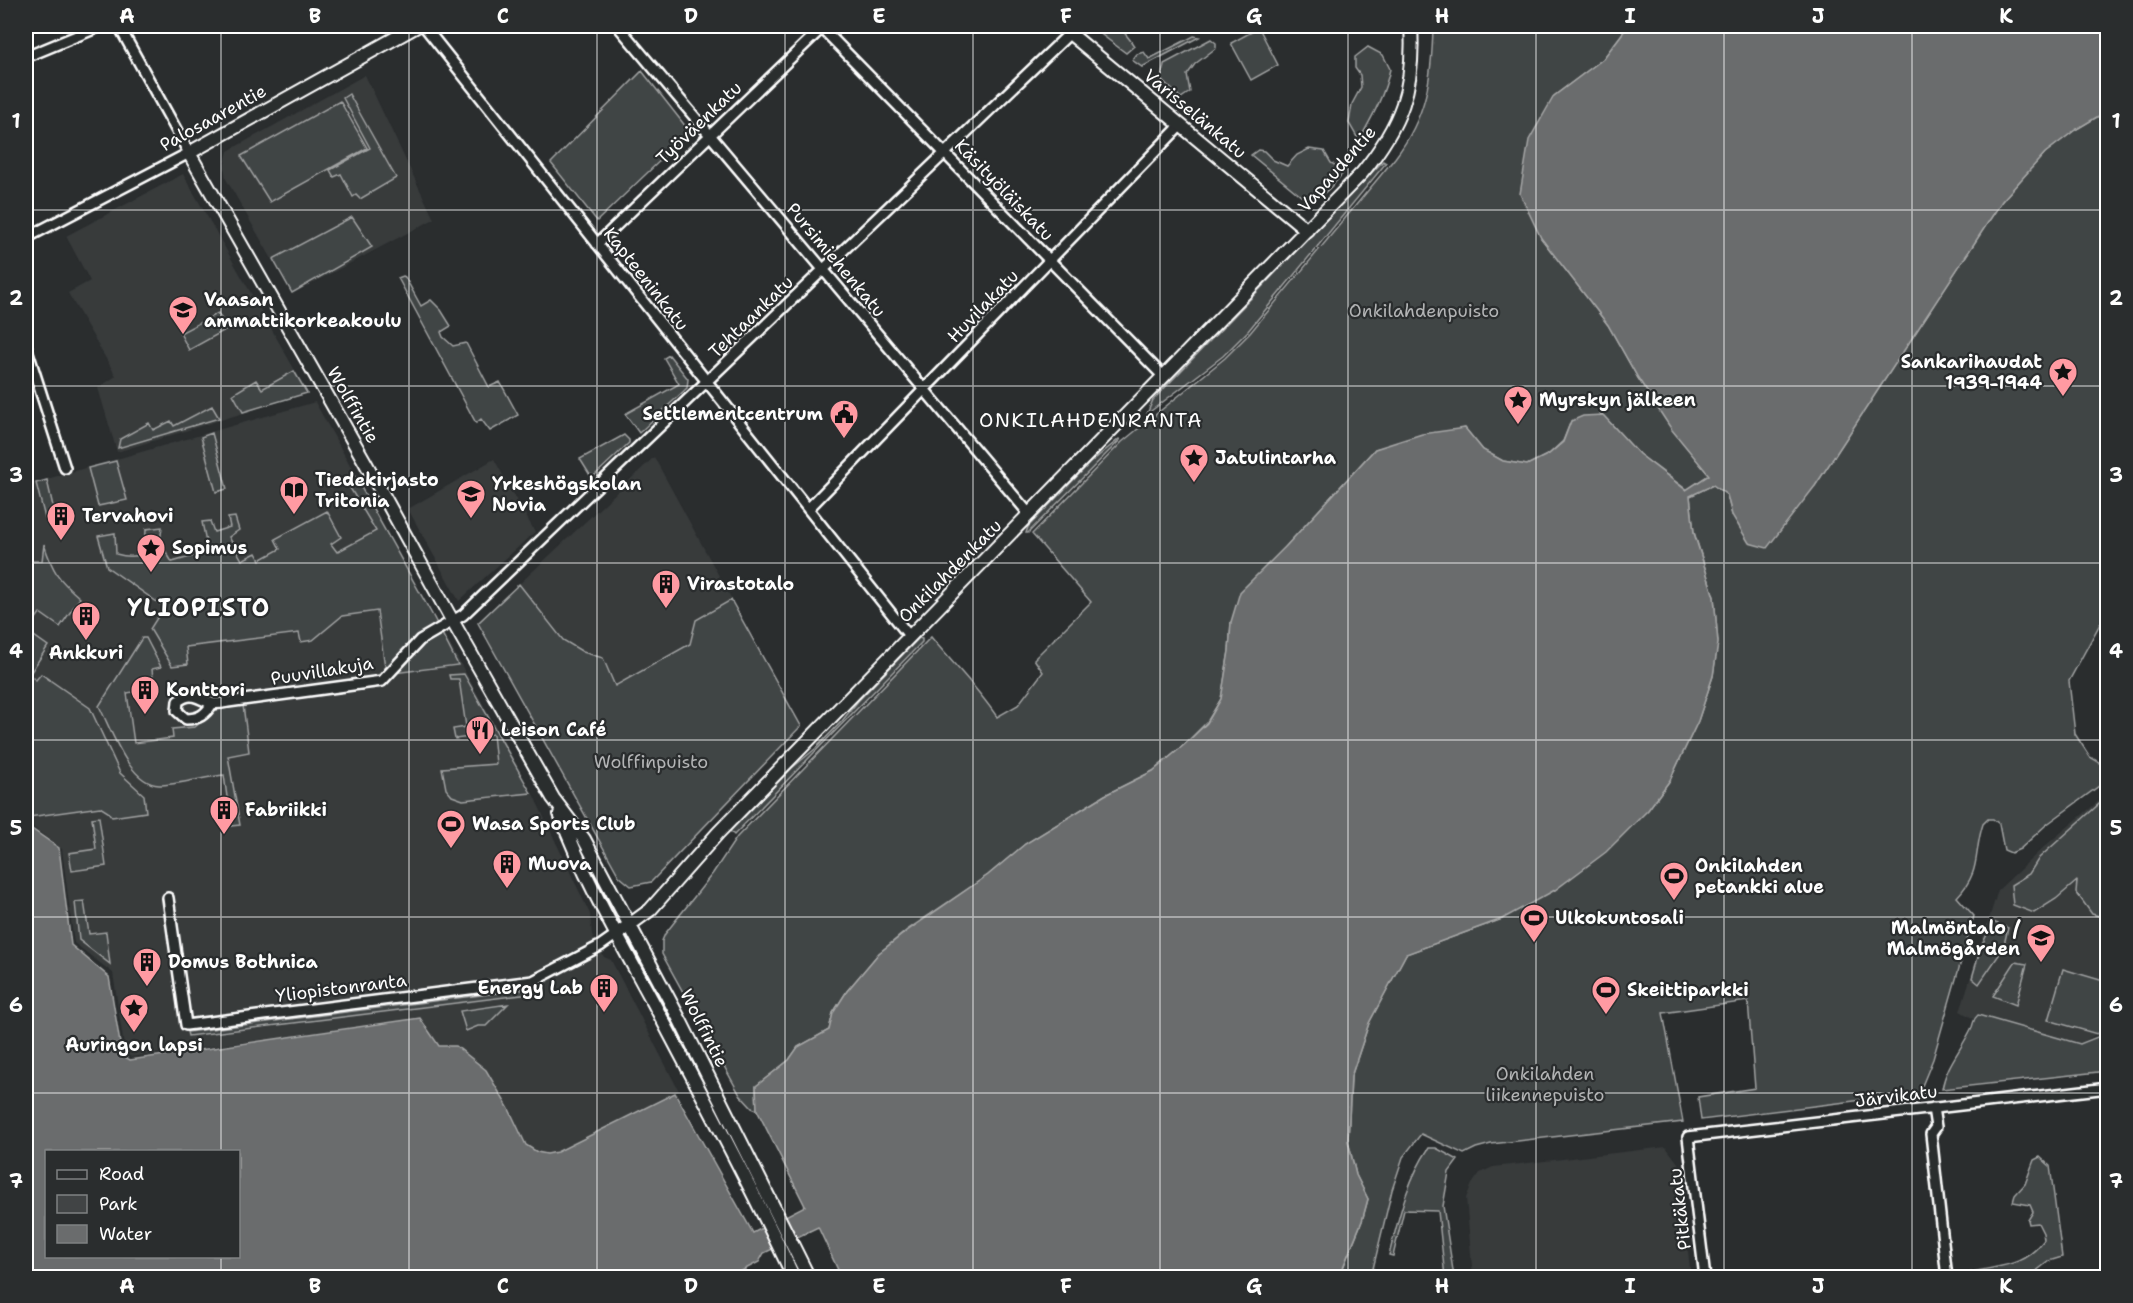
<svg xmlns="http://www.w3.org/2000/svg" width="2133" height="1303" font-family="'Shantell Sans',sans-serif">
	<style>
		.built { fill: #373a3b }
		.green { fill: #414445; stroke: #a0a2a2; stroke-width: 1.5 }
		.water { fill: #6a6c6d; stroke: #a6a7a7; stroke-width: 1.5; fill-rule: evenodd }
		.lines { fill: none; stroke-linecap: round; stroke-linejoin: round }
		.street-casing { stroke: #fff; stroke-width: 14 }
		.secondary-casing { stroke: #fff; stroke-width: 16 }
		.street { stroke: #2a2d2e; stroke-width: 9 }
		.secondary { stroke: #2a2d2e; stroke-width: 12 }
		.grid { fill: none; stroke: #fff; stroke-width: 1.5; stroke-opacity: 0.55 }
		.labels { text-anchor: middle; dominant-baseline: central; stroke-width: 4.5; stroke-linejoin: round; paint-order: stroke }
		.street-label { font-size: 18px; fill: #fff; stroke: #2a2d2e }
		.poi-label { font-size: 18px; font-weight: bold; fill: #fff; stroke: #2a2d2e; text-anchor: start }
		.park-label { font-size: 18px; fill: #b3b4b5; stroke: #2a2d2e }
		.neighbourhood-label { font-size: 20px; letter-spacing: 1.5px; fill: #fff; stroke: #2a2d2e }
		.district-label { font-size: 24px; font-weight: bold; letter-spacing: 1.5px; fill: #fff; stroke: #2a2d2e }
		.neatline { fill: none; stroke: #fff; stroke-width: 2 }
		.grid-label { font-size: 20px; text-anchor: middle; font-weight: bold; fill: #fff }
	</style>
	<rect width="100%" height="100%" fill="#2a2d2e"/>
	<filter id="ink" filterUnits="userSpaceOnUse"><feTurbulence type="fractalNoise" baseFrequency=".0167" numOctaves="2"/><feDisplacementMap in="SourceGraphic" scale="12" xChannelSelector="R" yChannelSelector="G"/><feConvolveMatrix kernelMatrix="1 2 1 2 8 2 1 2 1" color-interpolation-filters="sRGB"/></filter>
	<g filter="url(#ink)">
		<path class="built" d="M365,75L434,219L292,294L226,179L224,166L228,151Z
			M183,174L308,393L117,452L98,388L116,376L68,293L90,281L66,236Z
			M315,402L533,794L590,914L592,935L604,957L611,960L679,1091L557,1152L547,1154L537,1152L526,1145L509,1109L486,1070L439,1046L420,1019L131,1057L125,1053L113,973L74,943L62,849L26,822V485Z
			M654,457L801,726L651,882L631,886L619,876L478,623Z
			M494,459L535,532L459,601L408,509Z
			M2107,794L2108,1015L2103,1030L2080,1044L1978,1015L1974,1019L1960,1011L1998,890L2045,846Z
			M1666,1147L1678,1163L1691,1277H1473L1466,1198L1472,1184L1480,1173L1493,1167Z"/>
		<path class="green" d="M1090,26C1115,25 1120,23 1134,46L1126,53Z
			M1433,26H1628L1603,59L1554,96L1541,238L1608,325L1638,378L1672,429L1709,475L1687,490L1639,454L1603,415L1571,421L1563,441L1549,454L1527,465L1503,461L1483,450L1465,428L1375,449L1287,545L1231,622L1229,651L1221,699L1207,722L1184,745L1153,771L1105,795L1025,844L988,875L907,930L879,953L847,991L833,1013L829,1030L798,1047L789,1060L756,1086L757,1110L752,1108L740,1095L662,954V941L665,934L713,873L737,837L931,637C953,664 978,688 997,717L1018,705L1043,672L1034,659L1091,602L1032,534L1122,442L1225,358L1250,333L1395,158C1427,116 1432,77 1433,26Z
			M1259,28L1278,65L1251,80L1231,43Z
			M1194,36L1199,37L1142,67L1132,60L1137,54L1144,52L1149,59Z
			M1211,39L1216,43V48L1195,64L1187,75L1190,92L1181,98L1161,79L1164,64Z
			M1368,47L1383,55L1390,69C1385,93 1374,114 1362,135L1357,137L1349,123L1352,104L1361,87L1360,75L1355,68V57Z
			M642,71L690,132L597,221L551,163Z
			M349,94L396,178L360,199L356,195L353,197L341,174L334,177L330,170L370,148L343,98Z
			M340,101L367,148L270,202L241,156Z
			M2107,111V623L2100,624L2069,681L2075,734L2090,757L2107,767V780L2046,825L2020,849L2011,853L2004,850L1999,824L1993,819H1988L1983,824C1973,854 1982,871 1957,897L1974,916L1933,1059L1919,1093L1701,1120L1698,1097L1755,1088L1748,1001L1663,1013L1683,1122L1491,1144L1476,1148L1464,1154L1421,1134L1403,1157L1392,1190L1371,1277L1339,1278L1362,1221L1368,1199L1356,1175L1348,1141L1351,1077L1369,1023L1406,954L1502,919L1648,810L1670,780L1698,721L1713,676L1718,642L1714,597L1694,532L1690,496L1713,485L1727,495L1732,515L1815,486L2002,201L2045,153L2075,130Z
			M1309,149L1324,151L1331,163L1345,171C1331,186 1324,202 1301,196L1251,155L1258,150L1264,151L1273,160L1287,166L1297,155Z
			M1383,161L1386,163L1248,331L1223,356L1147,414L1153,400Z
			M352,217L372,247L292,293L273,259Z
			M403,276L405,277L421,306L431,300L441,310L451,326L441,332L443,337L453,346L466,343L489,387L500,382L518,415L490,431L481,419L476,423L398,278Z
			M218,313L227,329L189,350L180,333Z
			M669,355L688,379L687,388L639,433L625,414L679,384L664,358Z
			M294,371L307,393L243,412L233,394L256,380L262,389Z
			M212,406L219,418L118,448L120,439L149,423L153,430L171,421L174,426Z
			M212,433L227,489L216,492L201,437Z
			M624,435L629,440V443L594,476L590,475L580,459Z
			M1119,439L1120,440L1028,533H1026L1028,527L1090,463Z
			M116,461L127,500L98,506L88,468Z
			M353,473L434,618L458,665L386,674L377,611L342,616L313,640L301,642L299,633L186,647L188,664L172,666L150,629L164,607L107,567L98,536L115,533L116,554C127,557 134,557 145,554L146,529L162,527L160,542L172,562L208,552L202,522L210,521L214,532L230,527L228,518L235,517L239,530L229,537L242,560L256,553L260,560L280,549L275,539L327,511L341,537L331,544L337,552L376,531L344,478Z
			M47,480L55,515L45,518L36,483Z
			M44,544C53,572 58,579 80,598L60,627L40,613L27,631L48,646L29,675L36,680L41,674L90,708L120,773L144,795L146,812L112,817L108,812L100,807L29,817L26,815V561H42Z
			M519,584L563,640L583,652L603,658L615,686L690,644L696,620L731,600L801,726L651,882L631,886L619,876L478,623Z
			M142,638H146L161,667L152,669L154,688L127,693L134,743L173,738L172,729L195,727L215,710L243,705L249,752L228,756L240,825L231,826L224,775C206,777 175,785 159,785C129,784 111,729 99,706Z
			M919,638L922,639V642L734,835L730,831L792,768L815,749L842,721L858,701Z
			M464,674L531,793L463,800L452,796L446,789L442,768L496,764L493,734L455,739L453,729L466,727L459,679H450L449,675Z
			M2107,797V918L2092,914L2076,892L2077,881L2056,899L2034,913L2013,905L2011,885L2029,874L2039,858Z
			M99,817L106,866L72,871L69,853L96,849L92,818Z
			M84,901L89,934L106,932L110,964L79,940L75,902Z
			M1993,922L2008,928L2003,949L1979,984L1972,978L1981,947Z
			M2015,962L2027,964L2016,1005L1993,996Z
			M2063,969L2107,982V1008L2101,1031L2097,1034L2048,1020Z
			M529,989L530,994L188,1036L187,1032Z
			M508,1004L486,1026H478L466,1031L460,1011Z
			M1978,1015L2080,1044L2107,1033V1071L1942,1089C1946,1065 1962,1049 1972,1027C1974,1022 1973,1019 1978,1015Z
			M1429,1148H1436L1458,1160L1449,1172L1443,1206L1454,1277H1445L1438,1211L1404,1210L1393,1256L1389,1255C1399,1217 1407,1180 1429,1148Z
			M2040,1157L2050,1166L2062,1257L2049,1261L2035,1272V1277H1978L1968,1273C1999,1265 2023,1268 2044,1240L2043,1233L2038,1223L2029,1224L2028,1220L2033,1212L2030,1205L2013,1202L2015,1195L2025,1184L2034,1160Z"/>
		<path class="water" d="M1628,26H2107V111L2075,130L2045,153L2002,201L1815,486L1767,548L1749,543L1732,515L1727,495L1713,485L1690,496L1694,533L1714,597L1718,643L1713,676L1698,721L1670,780L1648,810L1606,852L1555,890L1502,919L1406,954L1369,1023L1351,1077L1348,1141L1356,1175L1368,1199L1362,1221L1339,1277H851L840,1274L818,1227L764,1253L759,1262L730,1277H26V825L59,848L71,945L109,977L122,1055L130,1060L420,1018L439,1046H456L486,1070L509,1109L526,1145L537,1152L547,1154L557,1152L675,1093L753,1233L805,1206L757,1110L756,1086L789,1060L798,1047L829,1030L833,1013L847,991L879,953L907,931L988,875L1025,844L1105,795L1153,771L1184,745L1207,723L1221,699L1229,651L1231,622L1240,592L1287,545L1375,449L1422,434L1465,428L1483,450L1503,461L1527,465L1549,454L1563,442L1571,421L1583,416L1603,415L1639,454L1686,490L1709,475L1672,430L1638,378L1608,325L1541,238L1520,194L1529,140L1554,96L1603,59ZM46,1152H238V1256H46Z"/>
		<g class="lines">
			<g class="street-casing">
				<path id="street" d="M424,26L910,637
					M618,26L1030,515
					M820,26L1164,377
					M26,57L101,26
					M26,238L189,153L119,26
					M597,244L824,26
					M26,346L65,468
					M808,509L1181,125
					M212,704C205,715 199,719 186,719L177,711L178,701C194,690 198,700 212,703C216,704 223,703 228,702L382,681L420,640L463,615L1070,33
					M168,898L186,1025L533,981L600,946L617,934
					M1933,1108L1936,1127L1931,1134L1947,1278
					M1705,1278L1688,1137L2108,1088"/>
			</g>
			<g class="secondary-casing">
				<path id="secondary" d="M417,26L189,153L365,462L453,622L553,798L584,839L681,1022L809,1278
					M1061,26L1307,230
					M560,814C584,879 620,941 653,1002C701,1093 750,1184 794,1278
					M617,934L650,910L718,833L1362,173C1401,125 1415,88 1411,26"/>
			</g>
			<use href="#street" class="street"/>
			<use href="#secondary" class="secondary"/>
		</g>
	</g>
	<path class="grid" d="M221,26V1152M409,26V1278M597,26V1278M785,26V1278M973,26V1278M1160,26V1278M1348,26V1278M1536,26V1278M1724,26V1278M1912,26V1278M26,210H2108M26,386H2108M26,563H2108M26,740H2108M26,917H2108M26,1093H2108M221,1256V1278"/>
	<defs>
		<g id="university-pin" transform="scale(1.5)"><path d="M0 17L-7.5 6A9.5 9.5 0 1 1 7.5 6Z" fill="#ff9aa2" stroke="#2a2d2e"/><path d="M0-5L7-2L0 1L-7-2ZM-4 1L0 2.5L4 1V4Q0 6-4 4Z" fill="#111"/></g>
		<g id="sight-pin" transform="scale(1.5)"><path d="M0 17L-7.5 6A9.5 9.5 0 1 1 7.5 6Z" fill="#ff9aa2" stroke="#2a2d2e"/><path d="M0-6L1.8-2.2L6-1.7L2.9 1.2L3.7 5.4L0 3.3L-3.7 5.4L-2.9 1.2L-6-1.7L-1.8-2.2Z" fill="#111"/></g>
		<g id="civic-pin" transform="scale(1.5)"><path d="M0 17L-7.5 6A9.5 9.5 0 1 1 7.5 6Z" fill="#ff9aa2" stroke="#2a2d2e"/><path d="M-.6-6.5H3V-4.5H.6V-3L4-1V1h2V6H-6V1h2V-1L-.6-3ZM-1.2 2.5V6h2.4V2.5Z" fill="#111"/></g>
		<g id="library-pin" transform="scale(1.5)"><path d="M0 17L-7.5 6A9.5 9.5 0 1 1 7.5 6Z" fill="#ff9aa2" stroke="#2a2d2e"/><path d="M-6-4Q-3-5.5-.7-3.5V5Q-3 3-6 4ZM6-4Q3-5.5 .7-3.5V5Q3 3 6 4Z" fill="#111"/></g>
		<g id="building-pin" transform="scale(1.5)"><path d="M0 17L-7.5 6A9.5 9.5 0 1 1 7.5 6Z" fill="#ff9aa2" stroke="#2a2d2e"/><path d="M-4-6H4V6H1V3H-1V6H-4ZM-2.5-4.3h1.7v1.8h-1.7ZM.8-4.3h1.7v1.8H.8ZM-2.5-1h1.7V.8h-1.7ZM.8-1h1.7V.8H.8Z" fill="#111"/></g>
		<g id="restaurant-pin" transform="scale(1.5)"><path d="M0 17L-7.5 6A9.5 9.5 0 1 1 7.5 6Z" fill="#ff9aa2" stroke="#2a2d2e"/><path d="M-5-6h1v4h1v-4h1v4h1v-4h1v5L-1.5 .5V6h-2V.5L-5-1ZM5-6V6H3V1.5H1.5Q1.5-4 5-6Z" fill="#111"/></g>
		<g id="stadium-pin" transform="scale(1.5)"><path d="M0 17L-7.5 6A9.5 9.5 0 1 1 7.5 6Z" fill="#ff9aa2" stroke="#2a2d2e"/><path d="M0-5a6.5 5 0 1 0 0 10a6.5 5 0 1 0 0-10ZM-3.5-1.8h7v3.6h-7Z" fill="#111"/></g>
		<g id="school-pin" transform="scale(1.5)"><path d="M0 17L-7.5 6A9.5 9.5 0 1 1 7.5 6Z" fill="#ff9aa2" stroke="#2a2d2e"/><path d="M0-5L7-2L0 1L-7-2ZM-4 1L0 2.5L4 1V4Q0 6-4 4Z" fill="#111"/></g>
	</defs>
	<g fill-rule="evenodd">
		<use href="#university-pin" x="183" y="310"/>
		<use href="#sight-pin" x="2063" y="372"/>
		<use href="#sight-pin" x="1518" y="400"/>
		<use href="#civic-pin" x="844" y="414"/>
		<use href="#sight-pin" x="1194" y="458"/>
		<use href="#library-pin" x="294" y="490"/>
		<use href="#university-pin" x="471" y="494"/>
		<use href="#building-pin" x="61" y="516"/>
		<use href="#sight-pin" x="151" y="548"/>
		<use href="#building-pin" x="666" y="584"/>
		<use href="#building-pin" x="86" y="616"/>
		<use href="#building-pin" x="145" y="690"/>
		<use href="#restaurant-pin" x="480" y="730"/>
		<use href="#building-pin" x="224" y="810"/>
		<use href="#stadium-pin" x="451" y="824"/>
		<use href="#building-pin" x="507" y="864"/>
		<use href="#stadium-pin" x="1674" y="876"/>
		<use href="#stadium-pin" x="1534" y="918"/>
		<use href="#school-pin" x="2041" y="938"/>
		<use href="#building-pin" x="147" y="962"/>
		<use href="#building-pin" x="604" y="988"/>
		<use href="#stadium-pin" x="1606" y="990"/>
		<use href="#sight-pin" x="134" y="1008"/>
	</g>
	<g class="labels">
		<g class="street-label">
			<text transform="translate(1195 114) rotate(40)">Varisselänkatu</text>
			<text transform="translate(213 118) rotate(-29)">Palosaarentie</text>
			<text transform="translate(699 123) rotate(-44)">Työväenkatu</text>
			<text transform="translate(1337 169) rotate(-49)">Vapaudentie</text>
			<text transform="translate(1004 190) rotate(46)">Käsityöläiskatu</text>
			<text transform="translate(836 260) rotate(50)">Pursimiehenkatu</text>
			<text transform="translate(646 279) rotate(52)">Kapteeninkatu</text>
			<text transform="translate(983 306) rotate(-46)">Huvilakatu</text>
			<text transform="translate(751 317) rotate(-44)">Tehtaankatu</text>
			<text transform="translate(353 405) rotate(60)">Wolffintie</text>
			<text transform="translate(950 571) rotate(-45)">Onkilahdenkatu</text>
			<text transform="translate(322 671) rotate(-9)">Puuvillakuja</text>
			<text transform="translate(341 988) rotate(-7)">Yliopistonranta</text>
			<text transform="translate(704 1028) rotate(63)">Wolffintie</text>
			<text transform="translate(1896 1096) rotate(-7)">Järvikatu</text>
			<text transform="translate(1680 1209) rotate(-97)">Pitkäkatu</text>
		</g>
		<g class="poi-label">
			<text x="204" y="300">Vaasan<tspan x="204" dy="21">ammattikorkeakoulu</tspan></text>
			<text x="2042" y="362" text-anchor="end">Sankarihaudat<tspan x="2042" dy="21">1939-1944</tspan></text>
			<text x="1539" y="400">Myrskyn jälkeen</text>
			<text x="823" y="414" text-anchor="end">Settlementcentrum</text>
			<text x="1215" y="458">Jatulintarha</text>
			<text x="315" y="480">Tiedekirjasto<tspan x="315" dy="21">Tritonia</tspan></text>
			<text x="492" y="484">Yrkeshögskolan<tspan x="492" dy="21">Novia</tspan></text>
			<text x="82" y="516">Tervahovi</text>
			<text x="172" y="548">Sopimus</text>
			<text x="687" y="584">Virastotalo</text>
			<text x="86" y="653" text-anchor="middle">Ankkuri</text>
			<text x="166" y="690">Konttori</text>
			<text x="501" y="730">Leison Café</text>
			<text x="245" y="810">Fabriikki</text>
			<text x="472" y="824">Wasa Sports Club</text>
			<text x="528" y="864">Muova</text>
			<text x="1695" y="866">Onkilahden<tspan x="1695" dy="21">petankki alue</tspan></text>
			<text x="1555" y="918">Ulkokuntosali</text>
			<text x="2020" y="928" text-anchor="end">Malmöntalo /<tspan x="2020" dy="21">Malmögården</tspan></text>
			<text x="168" y="962">Domus Bothnica</text>
			<text x="583" y="988" text-anchor="end">Energy Lab</text>
			<text x="1627" y="990">Skeittiparkki</text>
			<text x="134" y="1045" text-anchor="middle">Auringon lapsi</text>
		</g>
		<g class="park-label">
			<text x="1424" y="311">Onkilahdenpuisto</text>
			<text x="651" y="762">Wolffinpuisto</text>
			<text x="1545" y="1074">Onkilahden<tspan x="1545" dy="21">liikennepuisto</tspan></text>
		</g>
		<g class="neighbourhood-label">
			<text x="1091" y="420">ONKILAHDENRANTA</text>
		</g>
		<g class="district-label">
			<text x="199" y="608">YLIOPISTO</text>
		</g>
	</g>
	<rect width="2133" height="1303" fill="none" stroke="#2a2d2e" stroke-width="66"/>
	<rect x="45" y="1150" width="195" height="108" fill="#2a2d2e" stroke="#7f8182" stroke-width="1.5"/>
	<rect x="57" y="1170" width="30" height="9" fill="#2a2d2e" stroke="#7f8182" stroke-width="1.5"/>
	<text x="99" y="1180" font-size="18" fill="#ffffff">Road</text>
	<rect x="57" y="1195" width="30" height="18" fill="#414445" stroke="#7f8182" stroke-width="1.5"/>
	<text x="99" y="1210" font-size="18" fill="#ffffff">Park</text>
	<rect x="57" y="1225" width="30" height="18" fill="#6a6c6d" stroke="#7f8182" stroke-width="1.5"/>
	<text x="99" y="1240" font-size="18" fill="#ffffff">Water</text>
	<rect x="33" y="33" width="2067" height="1237" class="neatline"/>
	<g class="grid-label">
		<text x="127" y="23">A</text>
		<text x="315" y="23">B</text>
		<text x="503" y="23">C</text>
		<text x="691" y="23">D</text>
		<text x="879" y="23">E</text>
		<text x="1066" y="23">F</text>
		<text x="1254" y="23">G</text>
		<text x="1442" y="23">H</text>
		<text x="1630" y="23">I</text>
		<text x="1818" y="23">J</text>
		<text x="2006" y="23">K</text>
		<text x="16" y="128">1</text>
		<text x="2116" y="128">1</text>
		<text x="16" y="305">2</text>
		<text x="2116" y="305">2</text>
		<text x="16" y="482">3</text>
		<text x="2116" y="482">3</text>
		<text x="16" y="658">4</text>
		<text x="2116" y="658">4</text>
		<text x="16" y="835">5</text>
		<text x="2116" y="835">5</text>
		<text x="16" y="1012">6</text>
		<text x="2116" y="1012">6</text>
		<text x="16" y="1188">7</text>
		<text x="2116" y="1188">7</text>
		<text x="127" y="1293">A</text>
		<text x="315" y="1293">B</text>
		<text x="503" y="1293">C</text>
		<text x="691" y="1293">D</text>
		<text x="879" y="1293">E</text>
		<text x="1066" y="1293">F</text>
		<text x="1254" y="1293">G</text>
		<text x="1442" y="1293">H</text>
		<text x="1630" y="1293">I</text>
		<text x="1818" y="1293">J</text>
		<text x="2006" y="1293">K</text>
	</g>
</svg>
